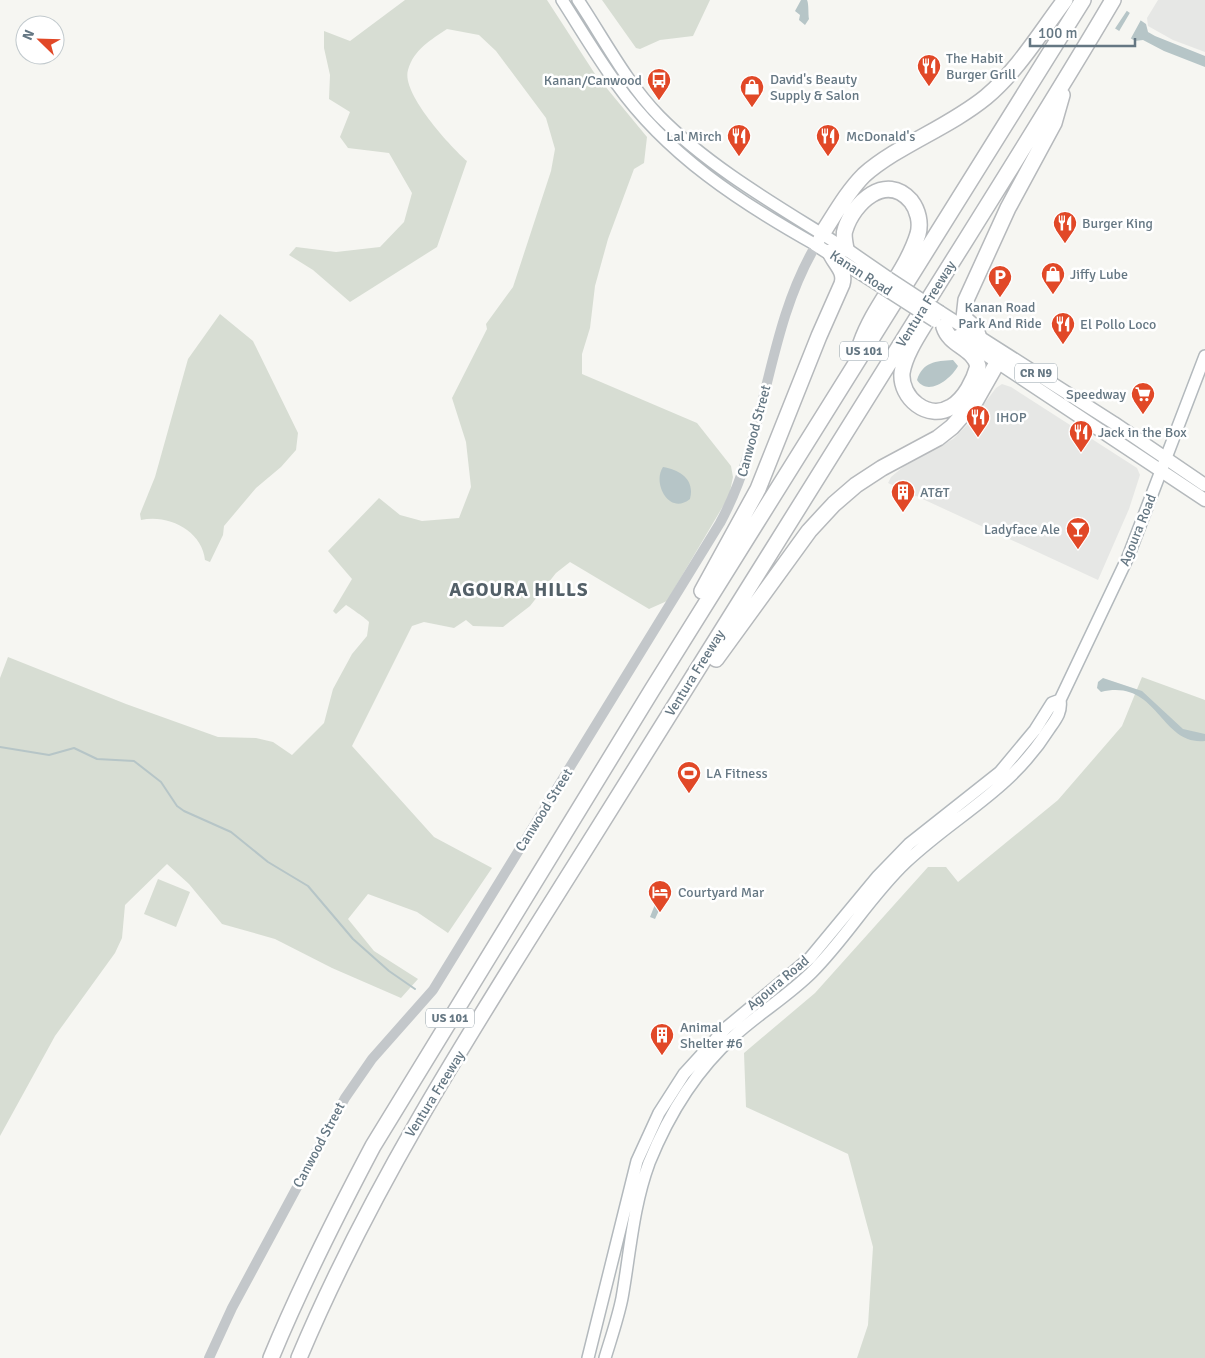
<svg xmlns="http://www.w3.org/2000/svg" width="1205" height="1358" font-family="Signika,sans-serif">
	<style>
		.built { fill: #e6e7e5 }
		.green { fill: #d7ddd3 }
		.water { fill: #b6c5c7 }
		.pier { fill: #f6f6f2 }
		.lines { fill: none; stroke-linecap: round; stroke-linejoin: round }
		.stream { stroke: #b6c5c7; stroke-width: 2 }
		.secondary-casing { stroke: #b3b9bd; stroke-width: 14 }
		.primary-casing { stroke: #b4b9bc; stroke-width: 15 }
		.motorway-casing { stroke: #b6b9bc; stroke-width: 18 }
		.tertiary { stroke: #c3c7ca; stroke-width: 10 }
		.secondary { stroke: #fff; stroke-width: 11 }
		.primary { stroke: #fff; stroke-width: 12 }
		.motorway { stroke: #fff; stroke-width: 15 }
		.primary-bridge-casing { stroke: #b4b9bc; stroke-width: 15; stroke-linecap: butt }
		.primary-bridge { stroke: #fff; stroke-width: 12 }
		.labels { text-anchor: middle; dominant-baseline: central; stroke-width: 5; stroke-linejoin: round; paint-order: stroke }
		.shield { fill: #fff; stroke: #93a0a8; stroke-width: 1 }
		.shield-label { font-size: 12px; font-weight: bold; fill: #657783 }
		.poi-label { font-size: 14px; fill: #657783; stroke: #fff; text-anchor: start }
		.street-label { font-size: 14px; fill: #657783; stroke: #fff }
		.district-label { font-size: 19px; font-weight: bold; letter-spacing: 1px; fill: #536068; stroke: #fff }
	</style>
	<rect width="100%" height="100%" fill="#f6f6f2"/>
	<path class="built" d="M1158,0H1205V52L1173,40L1148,26L1147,18Z
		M1002,384L1011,387L1137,468L1140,475L1129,509L1098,580L888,483L891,477L903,467L953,439L972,420L996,388Z"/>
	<path class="green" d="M405,0H547L595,74L647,137L644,163L634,169L608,239L595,286L590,328L582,354V374L697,423L731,466L733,477L729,496L667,601L649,609L570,562L556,573L530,606L503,627L473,626L466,620L454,628L424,622L412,626L352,746L434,837L492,868L448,933L417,912L368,894L348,919L374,951L418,979L401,998L332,968L275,939L222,924L189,884L167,864L125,905L122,938L115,953L55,1036L0,1136V678L8,657L126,704L218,737L256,738L273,742L292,755L324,723L333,689L352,654L367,636L369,622C368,620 348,606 346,605L336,614L333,611L352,579L328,551L379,498L400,515L422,521L459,518L471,487L466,442L452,398L487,329L486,324L513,287L551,171L555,149L546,118L496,51L479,35L447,29C431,40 414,49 408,70C401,93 450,146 467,161L437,247L350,302L313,270L289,255L296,247L336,252L380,247L404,222L412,193L389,153L348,148L340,137L350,112L329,99L330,75L324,48V31L350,41Z
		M602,0H710L693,36L660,40L640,49L636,48Z
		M220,314L253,341L298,433L296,450L281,467L256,488L224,526L223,535L210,562L205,560C202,531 169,514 141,520L140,514L155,477L188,359Z
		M1142,677L1205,700V1358H857L868,1325L873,1247L848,1154L746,1107L744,1053L815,993L928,867H946L958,882L1058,800L1122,726Z
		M158,879L190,892L176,927L144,914Z"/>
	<path class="water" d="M801,0H807C809,4 808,14 809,19L805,25L799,20L800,15L795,11Z
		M1070,0H1111L1146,24L1148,32L1155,36L1205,56V67L1164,51L1143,40L1135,41Z
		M953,360L958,366C951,379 928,397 917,380C923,362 935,361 953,360Z
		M663,467C681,470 695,480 690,499C669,516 652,483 663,467Z
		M1103,678L1142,691L1183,729L1205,734V741C1160,746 1158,678 1101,692L1097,688L1098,682Z
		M656,902L662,904L655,919L650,917Z"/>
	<path class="pier" d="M1068,0H1115L1128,9L1114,30Z
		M1131,11L1142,18L1130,40L1118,33Z"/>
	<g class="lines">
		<path class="stream" d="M0,747L49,755L74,748L97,759L134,761L161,782L177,806L184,811L231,832L268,862L308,886L353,939L389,971L415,989"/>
		<g class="secondary-casing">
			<path id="secondary" d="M562,0C580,28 597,57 616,83C667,155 741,203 816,245
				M578,0C604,39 626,82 659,116C711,169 783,209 846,249
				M588,1358L637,1161L659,1113L684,1074L726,1028L810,958L878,876L909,844L1000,772L1035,730L1052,703L1060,700
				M605,1358C611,1338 618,1318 622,1298C630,1253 633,1206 649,1163C668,1116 696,1070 734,1036C759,1013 788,996 812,972C846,938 871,895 906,862C957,814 1010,791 1049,729C1056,719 1062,712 1060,700L1128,557L1205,356"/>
		</g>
		<g class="primary-casing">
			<path id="primary" d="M822,234L816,245L882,287
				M846,249L888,278
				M940,312L1114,423L1205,485
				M958,336L1205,500"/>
		</g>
		<g class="motorway-casing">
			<path id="motorway" d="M822,234C835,214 847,192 864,175C898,145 948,128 986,97C1018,70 1040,33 1065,0
				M846,249C845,243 843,235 845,230C853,203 886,172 911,201C918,210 921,223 918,234C906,273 874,305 861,343
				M931,314C921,331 905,353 902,373C900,398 928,421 951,407C965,399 974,380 978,366C973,347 950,346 944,327
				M978,335L975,328L964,318L966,300L1008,208L1054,123L1062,95
				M702,591L758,489L819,336L842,284C846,271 835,264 830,252
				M716,659L809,531L834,504L856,485L882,468L938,438L952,427L976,400L997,363
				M271,1358C301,1285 336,1216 373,1146L652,690L1083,0
				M299,1358C377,1172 489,1003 596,832C698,667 801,503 904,339C974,226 1046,114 1113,0"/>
		</g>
		<path class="tertiary" d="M209,1358L232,1308L345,1098L372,1059L433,990L720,523C768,435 765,331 816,245"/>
		<use href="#secondary" class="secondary"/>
		<use href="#primary" class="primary"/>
		<use href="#motorway" class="motorway"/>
		<g class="primary-bridge-casing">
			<path id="primary-bridge" d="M888,278L940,312
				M882,287L935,321"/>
		</g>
		<use href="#primary-bridge" class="primary-bridge"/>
	</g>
	<defs>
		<g id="restaurant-pin" transform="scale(1.25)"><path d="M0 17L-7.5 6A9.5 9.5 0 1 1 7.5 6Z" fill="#e14827" stroke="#fff"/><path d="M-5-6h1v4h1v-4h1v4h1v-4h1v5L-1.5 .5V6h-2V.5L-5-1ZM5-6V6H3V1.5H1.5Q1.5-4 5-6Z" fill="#fff"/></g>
		<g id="bus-pin" transform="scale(1.25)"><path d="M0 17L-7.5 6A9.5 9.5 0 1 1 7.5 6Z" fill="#e14827" stroke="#fff"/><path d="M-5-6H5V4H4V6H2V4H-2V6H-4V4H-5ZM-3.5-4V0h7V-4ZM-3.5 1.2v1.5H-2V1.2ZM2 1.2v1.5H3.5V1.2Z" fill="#fff"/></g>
		<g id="shop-pin" transform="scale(1.25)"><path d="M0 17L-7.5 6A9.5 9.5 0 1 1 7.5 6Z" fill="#e14827" stroke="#fff"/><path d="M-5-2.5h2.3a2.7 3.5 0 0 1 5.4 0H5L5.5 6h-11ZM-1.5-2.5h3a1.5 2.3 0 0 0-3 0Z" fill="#fff"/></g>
		<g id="parking-pin" transform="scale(1.25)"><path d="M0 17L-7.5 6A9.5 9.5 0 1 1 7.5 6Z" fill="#e14827" stroke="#fff"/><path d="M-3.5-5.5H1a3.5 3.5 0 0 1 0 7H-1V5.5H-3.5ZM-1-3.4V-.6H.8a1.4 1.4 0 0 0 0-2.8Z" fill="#fff"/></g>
		<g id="supermarket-pin" transform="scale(1.25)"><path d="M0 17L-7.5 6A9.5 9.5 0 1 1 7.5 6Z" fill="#e14827" stroke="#fff"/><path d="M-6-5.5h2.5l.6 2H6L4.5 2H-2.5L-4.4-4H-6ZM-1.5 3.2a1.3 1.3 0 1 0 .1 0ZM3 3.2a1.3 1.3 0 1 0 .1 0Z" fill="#fff"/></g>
		<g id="building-pin" transform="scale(1.25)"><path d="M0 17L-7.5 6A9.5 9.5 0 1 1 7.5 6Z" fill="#e14827" stroke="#fff"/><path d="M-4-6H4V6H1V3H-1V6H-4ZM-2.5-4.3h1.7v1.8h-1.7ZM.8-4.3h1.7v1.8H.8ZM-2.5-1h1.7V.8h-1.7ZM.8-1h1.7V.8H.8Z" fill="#fff"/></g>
		<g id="bar-pin" transform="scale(1.25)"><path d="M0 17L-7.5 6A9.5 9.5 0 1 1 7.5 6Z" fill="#e14827" stroke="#fff"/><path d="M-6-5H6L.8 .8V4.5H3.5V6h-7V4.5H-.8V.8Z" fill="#fff"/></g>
		<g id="stadium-pin" transform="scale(1.25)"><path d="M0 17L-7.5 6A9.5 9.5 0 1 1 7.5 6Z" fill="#e14827" stroke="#fff"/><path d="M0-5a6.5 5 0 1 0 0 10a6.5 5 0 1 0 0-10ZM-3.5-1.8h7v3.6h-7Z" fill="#fff"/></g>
		<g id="hotel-pin" transform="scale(1.25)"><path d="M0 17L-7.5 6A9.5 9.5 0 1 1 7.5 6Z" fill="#e14827" stroke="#fff"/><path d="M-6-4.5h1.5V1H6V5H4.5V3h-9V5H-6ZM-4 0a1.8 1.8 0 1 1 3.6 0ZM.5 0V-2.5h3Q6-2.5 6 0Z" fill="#fff"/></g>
	</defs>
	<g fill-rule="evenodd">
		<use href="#restaurant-pin" x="929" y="66"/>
		<use href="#bus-pin" x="659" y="80"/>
		<use href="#shop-pin" x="752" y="87"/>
		<use href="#restaurant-pin" x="739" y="136"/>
		<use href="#restaurant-pin" x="828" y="136"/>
		<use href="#restaurant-pin" x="1065" y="223"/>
		<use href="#shop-pin" x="1053" y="274"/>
		<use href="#parking-pin" x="1000" y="277"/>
		<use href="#restaurant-pin" x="1063" y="324"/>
		<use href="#supermarket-pin" x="1143" y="394"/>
		<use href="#restaurant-pin" x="978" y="417"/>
		<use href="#restaurant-pin" x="1081" y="432"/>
		<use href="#building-pin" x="903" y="492"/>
		<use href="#bar-pin" x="1078" y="529"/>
		<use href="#stadium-pin" x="689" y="773"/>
		<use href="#hotel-pin" x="660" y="892"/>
		<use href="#building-pin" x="662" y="1035"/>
	</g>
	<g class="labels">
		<g class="shield">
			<rect x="840" y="341.5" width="48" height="19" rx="4"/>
			<rect x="1015" y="363.5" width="42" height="19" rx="4"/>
			<rect x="426" y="1008.5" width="48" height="19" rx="4"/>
		</g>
		<g class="shield-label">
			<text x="864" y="351">US 101</text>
			<text x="1036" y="373">CR N9</text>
			<text x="450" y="1018">US 101</text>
		</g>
		<g class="poi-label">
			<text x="946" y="58">The Habit<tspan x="946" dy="16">Burger Grill</tspan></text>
			<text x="770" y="79">David's Beauty<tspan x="770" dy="16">Supply &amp; Salon</tspan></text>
			<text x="642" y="80" text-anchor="end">Kanan/Canwood</text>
			<text x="722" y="136" text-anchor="end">Lal Mirch</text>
			<text x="846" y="136">McDonald's</text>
			<text x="1082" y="223">Burger King</text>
			<text x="1070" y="274">Jiffy Lube</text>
			<text x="1000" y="307" text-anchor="middle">Kanan Road<tspan x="1000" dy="16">Park And Ride</tspan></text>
			<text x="1080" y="324">El Pollo Loco</text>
			<text x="1126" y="394" text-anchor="end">Speedway</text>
			<text x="996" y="417">IHOP</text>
			<text x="1098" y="432">Jack in the Box</text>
			<text x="920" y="492">AT&amp;T</text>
			<text x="1060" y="529" text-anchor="end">Ladyface Ale</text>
			<text x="706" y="773">LA Fitness</text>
			<text x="678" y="892">Courtyard Mar</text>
			<text x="680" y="1027">Animal<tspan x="680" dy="16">Shelter #6</tspan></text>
		</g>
		<g class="street-label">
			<text transform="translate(861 273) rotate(33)">Kanan Road</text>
			<text transform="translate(926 304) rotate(-58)">Ventura Freeway</text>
			<text transform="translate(754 431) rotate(-75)">Canwood Street</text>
			<text transform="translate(1138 530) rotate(-68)">Agoura Road</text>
			<text transform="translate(695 673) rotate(-58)">Ventura Freeway</text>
			<text transform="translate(544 810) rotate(-58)">Canwood Street</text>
			<text transform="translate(778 983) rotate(-40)">Agoura Road</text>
			<text transform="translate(435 1094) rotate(-58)">Ventura Freeway</text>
			<text transform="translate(319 1145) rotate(-62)">Canwood Street</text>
		</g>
		<g class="district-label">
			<text x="519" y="590">AGOURA HILLS</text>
		</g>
	</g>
	<g transform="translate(40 40) rotate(293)"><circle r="24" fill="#ffffff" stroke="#c1c9cd"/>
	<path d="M0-4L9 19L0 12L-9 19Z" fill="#e14827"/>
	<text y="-8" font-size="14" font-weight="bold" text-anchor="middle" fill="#657783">N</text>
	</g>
	<path d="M1030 38v8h105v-8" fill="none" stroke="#657783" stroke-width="2.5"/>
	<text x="1038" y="38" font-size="15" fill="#657783" stroke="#ffffff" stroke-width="4" paint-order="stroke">100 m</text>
</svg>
